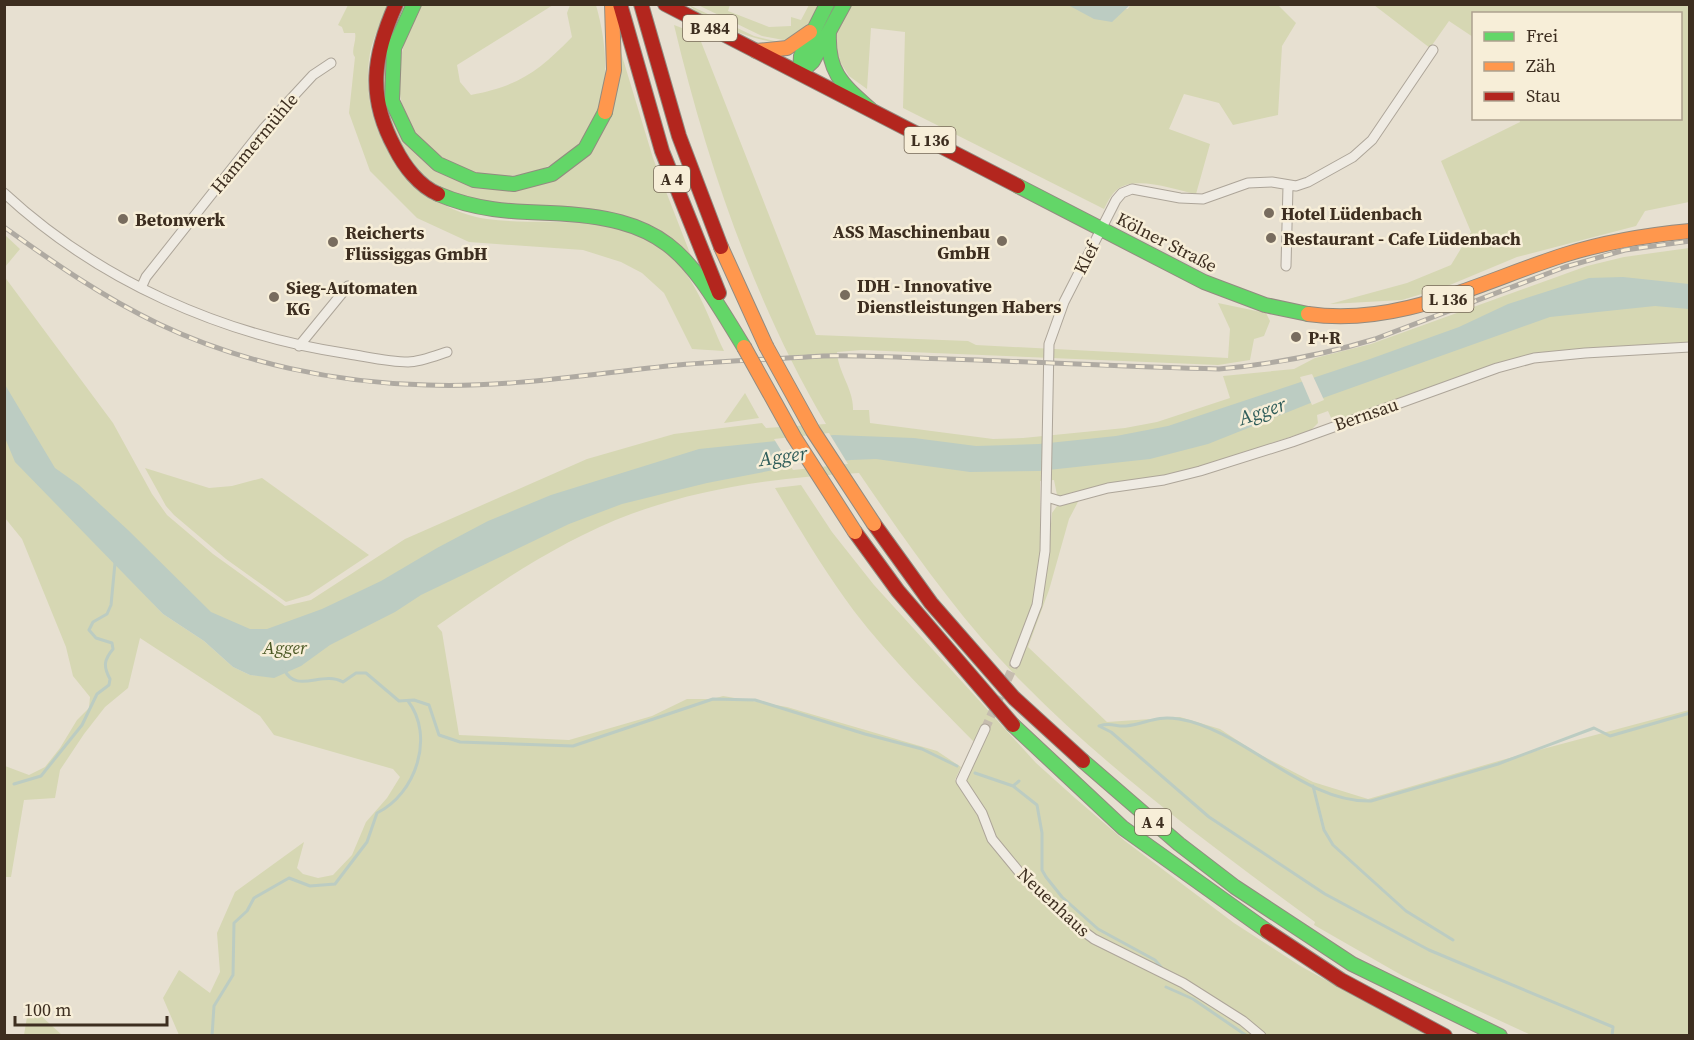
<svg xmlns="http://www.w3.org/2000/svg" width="1694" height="1040" font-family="'Source Serif 4',serif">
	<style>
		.green { fill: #d6d7b3; fill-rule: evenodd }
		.water { fill: #bcccc2 }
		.pier { fill: #e7e0d1 }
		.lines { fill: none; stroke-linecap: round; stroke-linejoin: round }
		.stream { stroke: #bcccc2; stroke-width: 3 }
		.street-tunnel { stroke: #c5bcae; stroke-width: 9; stroke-dasharray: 9 4.5; stroke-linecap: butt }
		.street-casing { stroke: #ada599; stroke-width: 11 }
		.fast-casing { stroke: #928b80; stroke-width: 16 }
		.slow-casing { stroke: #928b80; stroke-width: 16 }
		.jam-casing { stroke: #928b80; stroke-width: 16 }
		.street { stroke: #efebe3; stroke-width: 9 }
		.fast { stroke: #63d668; stroke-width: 14 }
		.slow { stroke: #ff974d; stroke-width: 14 }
		.jam { stroke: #b3261e; stroke-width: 14 }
		.rail-casing { stroke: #afaaa2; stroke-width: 5 }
		.rail { stroke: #f7eed8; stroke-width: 3; stroke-dasharray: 9; stroke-linecap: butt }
		.slow-bridge-casing { stroke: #928b80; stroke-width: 16; stroke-linecap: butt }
		.slow-bridge { stroke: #ff974d; stroke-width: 14 }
		.poi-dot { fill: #786c5e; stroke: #f7eed8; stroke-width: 2 }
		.labels { text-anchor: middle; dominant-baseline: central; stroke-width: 5; stroke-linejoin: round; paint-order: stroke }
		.shield { fill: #f7eed8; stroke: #756857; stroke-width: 1.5 }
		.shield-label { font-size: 16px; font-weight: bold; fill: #3d2e20 }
		.street-label { font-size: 18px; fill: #3d2e20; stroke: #f7eed8 }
		.poi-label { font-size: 18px; font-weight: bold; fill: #3d2e20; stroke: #f7eed8; text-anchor: start }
		.park-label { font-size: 18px; font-style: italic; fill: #4d5a26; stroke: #f7eed8 }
		.water-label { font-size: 20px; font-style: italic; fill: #2f5d5a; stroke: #f7eed8 }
	</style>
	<rect width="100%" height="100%" fill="#e7e0d1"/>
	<path class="green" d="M1277,4L1296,23L1282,46L1278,115L1233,125L1219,103L1184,94L1169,129L1210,144L1196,194C1175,190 1141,177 1121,187C1113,191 1108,201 1104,209L903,108L905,32L871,28L867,89L849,76L833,51L837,32L850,5H1068L1128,9L1130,5Z
		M348,5H388C381,22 371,41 369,60C359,135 413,208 487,219C544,227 610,211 660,247C695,272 706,313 724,351L692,349L664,293L642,273L621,262L583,250L469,242L417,218L370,171L349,113L355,57C350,52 357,41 355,33H344L342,27L338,25Z
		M402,5H407L393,115L478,188L515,190L587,152L619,46L653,158L693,261L662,234L505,208L443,191L407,161L385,119L381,59Z
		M420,5H553L457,65L460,82L471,95C519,86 539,71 572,37L567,13L570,5H596C666,254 311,211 420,5Z
		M689,5L754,36L779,42C758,43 702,20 689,5Z
		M698,5H730L728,11L769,27L791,26V17L801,20L809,5H821L813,20L789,41L762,36Z
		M1374,5H1689V202L1645,211L1636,226L1517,257L1445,287L1402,300L1330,304L1407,283L1451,265L1471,232L1441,161L1520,122L1519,119L1680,118V14H1474L1473,37L1449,21L1430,48Z
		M674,25L698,34L816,335L968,341L976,345L1228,358L1230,329L1218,303L1266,313L1270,321L1264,336L1254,339L1250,360L1218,365L862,350L837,352C838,372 854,390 853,410H869L870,423L993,439L1023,438L1125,428L1157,422L1230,398L1223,376L1294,369L1315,358L1371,344L1587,266L1624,257L1689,248V345C1627,348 1562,346 1502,363C1447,378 1394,402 1341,420H1332L1328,411L1317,415L1318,423L1311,430L1199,467L1161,477L1097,487L1063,497L1057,495L1054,480L1040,481V572L1026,630L1019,637L1026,645C1045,604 1048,557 1052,513L1057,506L1079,500L1069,519L1049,590L1028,647L1107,722L1180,717L1220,729L1255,752L1313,782L1368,799L1502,760L1689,710V1035H1531L1403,976L1314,925L1315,922C1214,848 1112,773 1024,684C961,621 909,546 859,473C782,477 704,487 631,514C561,540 497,584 437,626L442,632L459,735L569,740L652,716L687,699H713L723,696L787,707L937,751L961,767L955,780C980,801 976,818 990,841C1004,864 1027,888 1047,905L1050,900L995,838L984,812L965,780L987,732L984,729L975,743C934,701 890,658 854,611C825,572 800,530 775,488L801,485L832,532L874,585L1036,763L1075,798L1125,841L1234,923L1302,967L1426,1035H179L163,998L179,970L210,993L220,972L217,933L235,892L304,842L297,868L303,874L318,878L333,875L352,855L366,822L387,798L400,777L393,769L274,735L260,716L140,638L128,688L105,707L84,734L60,770L55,798L24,800L11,877H5V766L29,775L45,767L60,748L77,720L89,708L90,697L73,676L66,647L22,539L5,518L4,276L113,423L152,494L167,515L213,554L285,606L311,600L405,539L587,459L674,434L762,423L766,428L826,424C754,302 707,163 674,25ZM148,598L232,654L274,677L250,675L233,667L204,641L163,614Z
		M5,235L20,249L5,267Z
		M745,393L759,418L724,423Z
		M145,468L209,488L232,486L262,478L369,555L309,595L286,602L226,559L174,515L166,506Z
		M29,1005L62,1035H24Z"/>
	<path class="water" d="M1068,5H1130L1112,22L1094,19Z
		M1623,277L1689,284V309L1655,306L1550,317L1323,398L1208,444L1150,459L1039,471L970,472L876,459L851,460L789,467L707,483L622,504L569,524L421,595L395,612L330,645L301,666L274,678L250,675L233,667L204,641L163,614L15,462L5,438L4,383L55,468L79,485L128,530L211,612L250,629H267L322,609L381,581L437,548L488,521L551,495L699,449L834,435L914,438L976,446L1039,444L1116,436L1168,426L1370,359L1459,327L1508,304L1589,278Z"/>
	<path class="pier" d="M1312,374L1324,400L1312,405L1300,377Z
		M829,433L848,464L793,470L774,439Z"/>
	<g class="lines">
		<path class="stream" d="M284,669C296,695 322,670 343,682L356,673H366L399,701L414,700L429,705L439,735L460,742L573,746L713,699L755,700L865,734L922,749L957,766
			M1099,726C1112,722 1115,727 1126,726C1147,724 1154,715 1179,719C1245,730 1303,803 1371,801L1498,764L1594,728L1610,736L1690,713
			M1101,727L1111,732L1209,817L1325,894L1429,950L1613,1027L1612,1036
			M975,773L1013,786L1019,781
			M14,784L41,776L82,725L97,694L109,685L110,679C103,666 104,660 113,649L112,643L96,638L89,630L93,622L107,614L111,605L115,563
			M1013,786L1037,805L1042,833V870L1046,877L1062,897L1098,929L1155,960L1161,967
			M1313,786L1324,830L1333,845L1406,911L1453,940
			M1166,987L1193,999L1247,1036
			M212,1036L214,1006L233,975L234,923L247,911L254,898L289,878L310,886L335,884L367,842L377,813C416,794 435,736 408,701"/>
		<path class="street-tunnel" d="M985,729L1015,663"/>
		<g class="street-casing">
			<path id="street" d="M4,193C99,281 222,335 349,354C368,357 389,362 408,362C420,362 435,356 447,352
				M1286,266L1288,186
				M141,288L146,277L264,128L313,75L331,63
				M299,346L348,286
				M1047,497L1060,501L1108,488L1164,480L1200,471L1292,442L1497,368L1534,358L1585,353L1690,347
				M1015,663L1037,605L1045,551L1049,344L1064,302L1116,200L1122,193L1132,189L1180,198L1203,199L1248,183L1272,182L1296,186L1308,182L1353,157L1372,140L1433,50
				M985,729L961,781L982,813L992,839L1020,873L1071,922L1094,939L1183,983L1243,1021L1261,1036"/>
		</g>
		<g class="fast-casing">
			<path id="fast" d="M414,4L394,48L392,101L409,137L438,164L474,180L514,184L552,174L585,149L605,112
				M829,32C827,72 842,84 870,109
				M800,73L813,61L844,4
				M800,73L801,56L827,4
				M1018,186L1204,282L1265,305L1308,314
				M438,194C475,210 511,212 550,213C669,218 686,252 744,347
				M1013,725L1123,828L1267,931
				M1083,761L1179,844L1235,887L1352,964L1500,1036"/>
		</g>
		<g class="slow-casing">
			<path id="slow" d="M756,51L787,48L810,32
				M605,112L614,70L612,4
				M721,247L766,346
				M1308,314C1399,327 1480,282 1564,255C1605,242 1647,235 1690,231"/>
		</g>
		<g class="jam-casing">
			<path id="jam" d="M396,4C373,56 367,97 395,148C404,166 419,186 438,194
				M620,4L662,151L719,293
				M641,4L679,136L721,247
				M665,4L1018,186
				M874,524L931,603L1014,698L1083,761
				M855,532L898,591L1013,725
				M1267,931L1341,980L1445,1036"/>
		</g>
		<use href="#street" class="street"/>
		<use href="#fast" class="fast"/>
		<use href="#slow" class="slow"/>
		<use href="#jam" class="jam"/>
		<g class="rail-casing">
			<path id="rail" d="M4,227C54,263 103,297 159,324C241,363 336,383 427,385C511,388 595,373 678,365C726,361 774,359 823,356C864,355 907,358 948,359C1039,362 1129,367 1219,369C1273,364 1323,355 1375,339L1565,267L1625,250L1690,241"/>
		</g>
		<use href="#rail" class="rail"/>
		<g class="slow-bridge-casing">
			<path id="slow-bridge" d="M766,346L813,431L874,524
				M744,347L794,437L855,532"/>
		</g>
		<use href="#slow-bridge" class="slow-bridge"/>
	</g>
	<g class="poi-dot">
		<circle cx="1269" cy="213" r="6"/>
		<circle cx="123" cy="219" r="6"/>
		<circle cx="1271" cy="238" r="6"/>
		<circle cx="1002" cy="241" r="6"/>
		<circle cx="333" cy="242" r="6"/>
		<circle cx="845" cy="295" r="6"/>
		<circle cx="274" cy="297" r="6"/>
		<circle cx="1296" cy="337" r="6"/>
	</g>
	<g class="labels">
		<g class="shield">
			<rect x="683" y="15" width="54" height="26" rx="4.5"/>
			<rect x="904.5" y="127" width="51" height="26" rx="4.5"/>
			<rect x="654" y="166" width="36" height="26" rx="4.5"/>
			<rect x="1422.5" y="286" width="51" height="26" rx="4.5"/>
			<rect x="1135" y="809" width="36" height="26" rx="4.5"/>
		</g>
		<g class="shield-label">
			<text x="710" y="28">B 484</text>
			<text x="930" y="140">L 136</text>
			<text x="672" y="179">A 4</text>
			<text x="1448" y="299">L 136</text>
			<text x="1153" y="822">A 4</text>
		</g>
		<g class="street-label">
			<text transform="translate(254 143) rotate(-50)">Hammermühle</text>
			<text transform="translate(1167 242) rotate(27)">Kölner Straße</text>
			<text transform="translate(1086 258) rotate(-63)">Klef</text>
			<text transform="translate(1366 414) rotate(-19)">Bernsau</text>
			<text transform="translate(1054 902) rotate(43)">Neuenhaus</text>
		</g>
		<g class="poi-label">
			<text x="1281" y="213">Hotel Lüdenbach</text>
			<text x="135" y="219">Betonwerk</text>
			<text x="990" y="231" text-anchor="end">ASS Maschinenbau<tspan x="990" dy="21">GmbH</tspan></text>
			<text x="345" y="232">Reicherts<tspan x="345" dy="21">Flüssiggas GmbH</tspan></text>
			<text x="1283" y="238">Restaurant - Cafe Lüdenbach</text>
			<text x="857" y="285">IDH - Innovative<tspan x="857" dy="21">Dienstleistungen Habers</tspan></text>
			<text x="286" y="287">Sieg-Automaten<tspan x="286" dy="21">KG</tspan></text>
			<text x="1308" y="337">P+R</text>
		</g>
		<g class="park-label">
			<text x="285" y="647">Agger</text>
		</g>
		<g class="water-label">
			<text transform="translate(1262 411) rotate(-19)">Agger</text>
			<text transform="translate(783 456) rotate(-8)">Agger</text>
		</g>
	</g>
	<rect width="1694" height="1040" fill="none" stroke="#3d2e20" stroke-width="12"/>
	<rect x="1472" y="12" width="210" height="108" fill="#f7eed8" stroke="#ada18e" stroke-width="1.5"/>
	<rect x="1484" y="32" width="30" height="9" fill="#63d668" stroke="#ada18e" stroke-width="1.5"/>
	<text x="1526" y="42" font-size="18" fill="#3d2e20">Frei</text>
	<rect x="1484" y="62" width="30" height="9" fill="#ff974d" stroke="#ada18e" stroke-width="1.5"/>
	<text x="1526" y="72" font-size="18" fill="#3d2e20">Zäh</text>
	<rect x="1484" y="92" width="30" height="9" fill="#b3261e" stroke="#ada18e" stroke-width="1.5"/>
	<text x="1526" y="102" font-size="18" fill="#3d2e20">Stau</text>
	<path d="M15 1016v9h152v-9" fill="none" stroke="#3d2e20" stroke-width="3"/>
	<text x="24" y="1016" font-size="18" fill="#3d2e20" stroke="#f7eed8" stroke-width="4.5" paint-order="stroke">100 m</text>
</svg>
